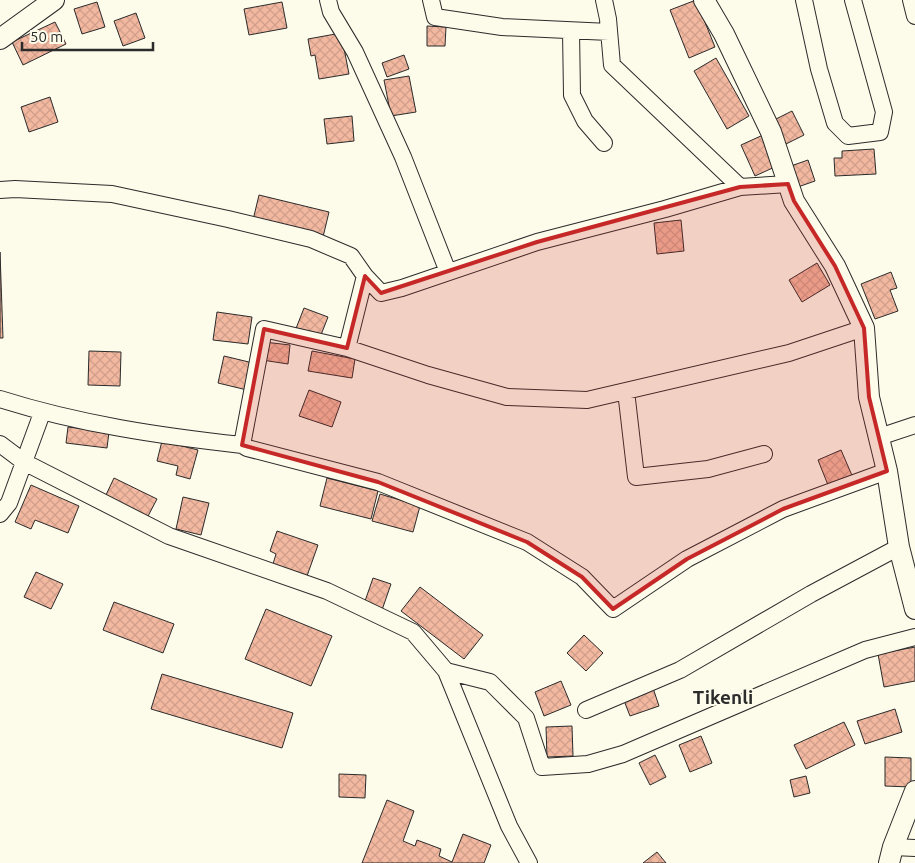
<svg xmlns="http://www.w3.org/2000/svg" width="915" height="863" font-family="Ubuntu,sans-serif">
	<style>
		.building { fill: url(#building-cross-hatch); stroke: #2b2b2b }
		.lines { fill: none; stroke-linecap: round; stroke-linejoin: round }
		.minor-casing { stroke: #2b2b2b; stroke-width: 18 }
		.tertiary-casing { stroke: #2b2b2b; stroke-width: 22 }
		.minor { stroke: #fdfbea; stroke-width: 16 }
		.tertiary { stroke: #fdfbea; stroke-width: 20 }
		.marked { fill: #c62828; fill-opacity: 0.2; stroke: #c62828; stroke-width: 4; stroke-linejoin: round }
		.labels { text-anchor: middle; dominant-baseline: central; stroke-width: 4; stroke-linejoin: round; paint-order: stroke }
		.district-label { font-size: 19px; font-weight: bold; fill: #2b2b2b; stroke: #fdfbea }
	</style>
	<defs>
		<pattern id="building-cross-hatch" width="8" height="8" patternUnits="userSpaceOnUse" patternTransform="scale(1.25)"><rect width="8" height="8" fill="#f2b8a0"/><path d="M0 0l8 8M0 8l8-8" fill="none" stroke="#d09e8a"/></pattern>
	</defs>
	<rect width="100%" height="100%" fill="#fdfbea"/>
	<path class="building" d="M696,0L715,47L689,58L670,10Z
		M97,2L105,27L82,34L74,9Z
		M282,2L287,28L249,35L244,9Z
		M136,13L145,38L123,46L114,21Z
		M55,22L66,44L23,65L12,42Z
		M427,26L446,27L445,46H427Z
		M341,33L349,74L319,79L315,55L311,56L308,39Z
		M404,55L409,69L387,77L382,63Z
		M716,58L749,116L727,129L694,71Z
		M409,76L416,112L391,116L384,80Z
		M50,97L58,122L29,132L21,107Z
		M792,111L804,135L784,145L772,121Z
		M352,116L354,141L327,144L324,119Z
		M763,135L777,166L755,176L741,145Z
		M874,149L876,174L835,176L834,158H842V151Z
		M808,160L815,181L795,188L788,167Z
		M259,195L329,212L323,237L253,220Z
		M681,220L684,251L657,254L654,223Z
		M0,252L3,338H0Z
		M817,263L830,285L802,302L789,280Z
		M891,272L897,288L890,290L898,311L875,319L861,284Z
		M304,308L328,317L319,340L295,331Z
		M217,312L252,317L248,344L213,340Z
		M264,342L290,345L288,364L262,360Z
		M89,351L121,352L120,386L88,385Z
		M312,351L355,359L352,378L308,371Z
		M224,356L253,363L247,390L218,383Z
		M309,390L341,402L332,427L299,416Z
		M68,427L109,432L107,448L66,443Z
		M162,441L198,450L190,479L176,475L178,466L157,461Z
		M841,450L854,480L830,490L818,460Z
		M114,478L157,499L147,518L105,497Z
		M327,478L378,491L371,519L320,506Z
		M31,485L79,506L68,533L35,520L31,529L15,522Z
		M380,494L420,506L413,532L372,521Z
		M183,497L209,503L201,535L176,529Z
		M277,531L318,545L307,576L273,564L276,554L270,551Z
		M36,572L63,584L51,609L24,597Z
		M373,578L391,584L382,610L364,604Z
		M420,587L483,635L464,659L401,611Z
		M114,602L174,624L163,653L103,630Z
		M266,609L332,636L311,686L245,659Z
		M584,635L603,653L586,671L567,653Z
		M915,647V681L884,687L878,654Z
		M162,674L293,713L282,748L151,709Z
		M561,681L571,705L544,716L535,692Z
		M653,688L659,706L630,716L623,698Z
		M895,709L902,732L865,744L857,721Z
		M844,722L855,745L806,769L794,745Z
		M572,726L573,756L547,757L546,727Z
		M701,736L712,763L690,772L679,745Z
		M655,755L666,777L650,785L639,763Z
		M885,757L911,758V787L885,786Z
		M339,774L366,775L365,798L339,797Z
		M806,776L810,793L794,797L790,780Z
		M387,800L414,811L403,841L415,846L417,840L441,849L439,856L452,862L463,834L491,845L484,863H362Z
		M657,852L666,863H643Z"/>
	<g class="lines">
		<g class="minor-casing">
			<path id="minor" d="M328,0L331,12L355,52L403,157L448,272
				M431,0L435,17L502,27L609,32
				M604,0L608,19L612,65L740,187
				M804,0L819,69L835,123L848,136L880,132L884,112L853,0
				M911,0L915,16
				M571,31L572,95L585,121L604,143
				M0,190L15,189L112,194L228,219L311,239L351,256L365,276L381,293L402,288L537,242L665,209L740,187L788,184
				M347,348L365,276
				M626,391L636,477L708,469L764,454
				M0,399C79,424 160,436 242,445L247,448L378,482L527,542L582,577L613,609L687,559L783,509L887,471
				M879,437L915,425
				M0,444L24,462L169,536L327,591L413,632L446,671L509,826L529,863
				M242,445L264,329L347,348L428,375L507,397L587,400L789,353L864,328
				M0,514L9,503L42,413
				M446,671L490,682L526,718L542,767L588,764L623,754L865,650L915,637
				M586,710L680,670L811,594L899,547
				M893,847L915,848"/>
		</g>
		<g class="tertiary-casing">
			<path id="tertiary" d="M704,0L724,34L771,132L794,201L835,266L864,328L869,397L887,471L899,547L915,609
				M0,39L54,0
				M889,863L893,847L915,791"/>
		</g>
		<use href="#minor" class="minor"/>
		<use href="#tertiary" class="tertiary"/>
	</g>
	<path class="marked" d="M788,184L794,201L835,266L864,328L869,397L887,471L783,509L687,559L613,609L582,577L527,542L378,482L242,445L264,329L347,348L365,276L381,293L537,242L740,187Z"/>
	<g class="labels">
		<g class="district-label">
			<text x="723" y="697">Tikenli</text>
		</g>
	</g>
	<path d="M22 42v8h131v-8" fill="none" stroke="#2b2b2b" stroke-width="2.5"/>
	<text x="30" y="42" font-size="15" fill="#2b2b2b" stroke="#fdfbea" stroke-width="4" paint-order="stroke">50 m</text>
</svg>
